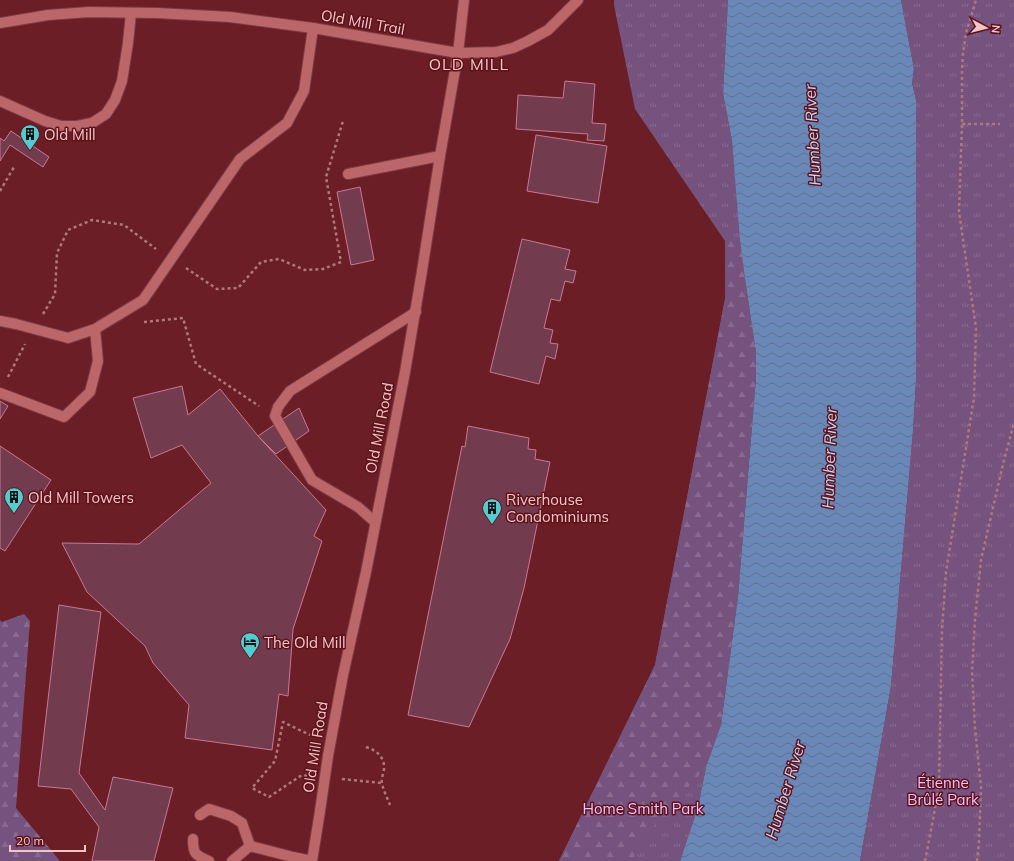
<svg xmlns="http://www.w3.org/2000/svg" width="1014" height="861" font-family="Mulish,sans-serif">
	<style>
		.grass { fill: url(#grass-tufts) }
		.forest { fill: url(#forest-firs) }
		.water { fill: url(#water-waves) }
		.building { fill: #723b4e; stroke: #ca7893 }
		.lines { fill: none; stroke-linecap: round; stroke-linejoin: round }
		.lane-casing { stroke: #7e3b44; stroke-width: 12 }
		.street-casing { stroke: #7e3b44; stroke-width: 12 }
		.path { stroke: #b37679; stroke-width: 2.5; stroke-dasharray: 3 3; stroke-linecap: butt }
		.lane { stroke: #bb6769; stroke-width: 10 }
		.street { stroke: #bb6769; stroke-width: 10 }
		.street-bridge-casing { stroke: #7e3b44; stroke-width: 12; stroke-linecap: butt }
		.street-bridge { stroke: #bb6769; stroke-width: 10 }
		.labels { text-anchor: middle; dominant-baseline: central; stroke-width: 3; stroke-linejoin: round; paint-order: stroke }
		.street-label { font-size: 15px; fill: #f4c5c4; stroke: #5e121c }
		.poi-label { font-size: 15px; fill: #f4c5c4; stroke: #5e121c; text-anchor: start }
		.park-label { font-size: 15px; fill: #eec2fa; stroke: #5e121c }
		.neighbourhood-label { font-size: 16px; letter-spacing: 1px; fill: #f4c5c4; stroke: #5e121c }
		.water-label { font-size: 16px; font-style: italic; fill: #c4d7f3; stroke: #5e121c }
	</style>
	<defs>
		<pattern id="grass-tufts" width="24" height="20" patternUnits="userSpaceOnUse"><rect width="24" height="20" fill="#75537e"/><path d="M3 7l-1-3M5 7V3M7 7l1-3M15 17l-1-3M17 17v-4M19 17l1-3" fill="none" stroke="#896a8f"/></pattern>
		<pattern id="forest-firs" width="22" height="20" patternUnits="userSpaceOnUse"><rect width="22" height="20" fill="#75537e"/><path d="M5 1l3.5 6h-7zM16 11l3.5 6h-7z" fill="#896a8f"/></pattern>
		<pattern id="water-waves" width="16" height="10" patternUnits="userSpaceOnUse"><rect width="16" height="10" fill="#6988b8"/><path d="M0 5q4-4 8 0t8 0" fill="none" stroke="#5f7192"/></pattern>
	</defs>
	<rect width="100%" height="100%" fill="#6b1e26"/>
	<path class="grass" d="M614,0H728L723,93L732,141L745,279L721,725L706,767L698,807L680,861H559L655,665L725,299V241L635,109L614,5Z
		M901,0H1014V861H860L891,686L913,431L916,380V100L912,83L914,69Z"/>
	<path class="forest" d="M740,239L745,279L756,353V378L738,596L721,725L706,767L642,839L632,861H559L655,665L725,299V241Z
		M1014,523V715L1010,706L1009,556Z
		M24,614L30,621L16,808L60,861H0V620L2,622Z"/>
	<path class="water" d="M728,0H901L914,69L912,83L916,100V380L913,431L891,686L860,861H680L698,807L706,767L721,725L738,596L756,378V353L745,279L740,239L732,141L723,93Z"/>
	<path class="building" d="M565,81L595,84L592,123L606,124L604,141L587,140L588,134L516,129L518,95L563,98Z
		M11,131L49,157L43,167L10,145L0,161V138L4,141Z
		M536,135L607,146L598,203L527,191Z
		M360,187L374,260L351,265L337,192Z
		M522,239L570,250L565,269L576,271L573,283L565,281L560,301L551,299L544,328L553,330L550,343L558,344L555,359L546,356L539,384L490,372Z
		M182,386L188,415L220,389L258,436L326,510L314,536L322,541L293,629L288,696L279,694L272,750L185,738L189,705L153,663L145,646L87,592L62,543L139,544L211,483L182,445L151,458L133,398Z
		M0,401L8,406L0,419Z
		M299,408L309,431L276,454L258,436Z
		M468,426L529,438L528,449L536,450L535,459L550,462L524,588L510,639L469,727L408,715L462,446L465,447Z
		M0,446L51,480L5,551L0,548Z
		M59,605L101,612L79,773L105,810L113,777L173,788L154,861H92L99,827L71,789L38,786Z"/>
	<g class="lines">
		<g class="lane-casing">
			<path id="lane" d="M0,101L45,121L61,126H77L92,123L106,114L115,100L122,81L128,43L131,13
				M348,174L440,156
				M0,321L16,324L68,338L95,329L143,300L240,159L287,123L304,91L313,28
				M0,393L64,417L90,392L98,361L95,329
				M375,522L358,507L312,480L275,416L278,407L290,391L416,312
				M200,815L209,809L231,816L242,823L250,846L232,861
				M193,839C193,854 195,855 209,861
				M250,846L293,857L312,861"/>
		</g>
		<g class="street-casing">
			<path id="street" d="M0,23L48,15L89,12L157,13L230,17L313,28L458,53L496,52L513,48L528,41L548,30L578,0
				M328,756L343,675L366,572L405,372L422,271L440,156L458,53L464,0
				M312,861L320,811"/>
		</g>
		<path class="path" d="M962,124H1000
			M0,191L14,167
			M186,268L217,289L238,288L261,262L279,259L305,270L323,269L341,262L326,177L343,121
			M43,314L55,294L57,253L68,230L92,220L124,225L156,249
			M144,322L183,318L196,364L259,406
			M8,377L25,344
			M366,747C376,750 385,757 384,769C383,774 381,780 382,784C384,791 387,798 390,805
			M307,776L302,775L269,797L252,788L275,761L283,722L310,735
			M342,779L381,783
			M925,861L933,820L939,783L942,629L946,572L974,398L976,328L959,212L962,124V71L963,53L966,33L976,0
			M977,861L979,842L981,787L975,728L972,672L975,619L981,560L1003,464L1014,423"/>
		<use href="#lane" class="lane"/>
		<use href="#street" class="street"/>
		<g class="street-bridge-casing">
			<path id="street-bridge" d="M320,811L328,756"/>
		</g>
		<use href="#street-bridge" class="street-bridge"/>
	</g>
	<defs>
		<g id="building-pin" transform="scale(1)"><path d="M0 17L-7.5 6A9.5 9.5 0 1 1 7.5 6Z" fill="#51ccd1" stroke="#5e121c"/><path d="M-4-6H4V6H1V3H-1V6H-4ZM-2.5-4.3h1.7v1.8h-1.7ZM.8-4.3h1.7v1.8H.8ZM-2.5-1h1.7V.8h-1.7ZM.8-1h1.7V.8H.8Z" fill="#111"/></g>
		<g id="hotel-pin" transform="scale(1)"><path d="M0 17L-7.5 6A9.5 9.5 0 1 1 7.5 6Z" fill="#51ccd1" stroke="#5e121c"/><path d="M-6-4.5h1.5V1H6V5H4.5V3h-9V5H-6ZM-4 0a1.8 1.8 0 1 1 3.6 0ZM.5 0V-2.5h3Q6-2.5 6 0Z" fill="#111"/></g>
	</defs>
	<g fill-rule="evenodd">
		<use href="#building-pin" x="30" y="134"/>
		<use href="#building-pin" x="14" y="497"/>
		<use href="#building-pin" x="492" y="508"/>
		<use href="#hotel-pin" x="250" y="642"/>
	</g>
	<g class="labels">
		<g class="street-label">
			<text transform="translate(363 22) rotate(10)">Old Mill Trail</text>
			<text transform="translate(379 428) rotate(-79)">Old Mill Road</text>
			<text transform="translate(315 747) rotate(-81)">Old Mill Road</text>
		</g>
		<g class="poi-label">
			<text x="44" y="134">Old Mill</text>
			<text x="28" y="497">Old Mill Towers</text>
			<text x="506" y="499">Riverhouse<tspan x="506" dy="17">Condominiums</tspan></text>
			<text x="264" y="642">The Old Mill</text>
		</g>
		<g class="park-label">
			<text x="943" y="782">Étienne<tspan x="943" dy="17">Brûlé Park</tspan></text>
			<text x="643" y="808">Home Smith Park</text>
		</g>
		<g class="neighbourhood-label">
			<text x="469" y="64">OLD MILL</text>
		</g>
		<g class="water-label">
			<text transform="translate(812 135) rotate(-93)">Humber River</text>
			<text transform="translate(829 458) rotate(-88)">Humber River</text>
			<text transform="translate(785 790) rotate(-73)">Humber River</text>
		</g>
	</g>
	<g transform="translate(986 28) rotate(97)" stroke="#5e121c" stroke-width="3" paint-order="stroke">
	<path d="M0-3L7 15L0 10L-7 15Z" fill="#f4c5c4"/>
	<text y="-6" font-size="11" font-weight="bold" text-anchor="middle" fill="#f4c5c4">N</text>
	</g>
	<path d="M10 845v6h75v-6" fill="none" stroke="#f4c5c4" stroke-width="2"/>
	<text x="16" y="845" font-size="12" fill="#f4c5c4" stroke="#5e121c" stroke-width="3" paint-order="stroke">20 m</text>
</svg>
